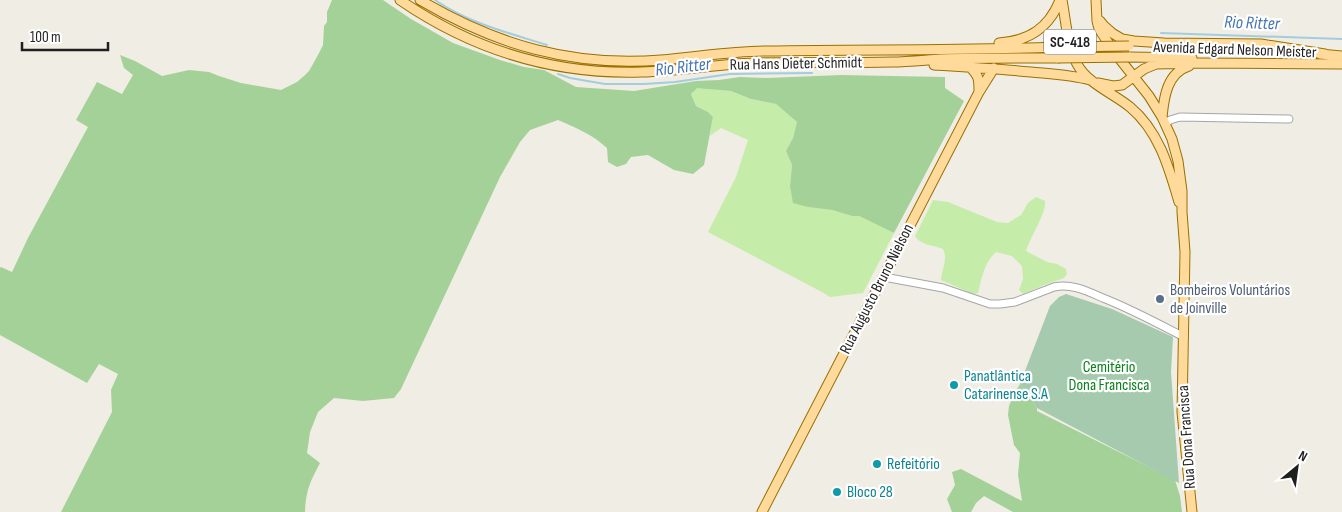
<svg xmlns="http://www.w3.org/2000/svg" width="1342" height="512" font-family="'Sofia Sans Condensed',sans-serif">
	<style>
		.grass { fill: #c5eca8 }
		.forest { fill: #a4d197 }
		.cemetery { fill: #a5caad }
		.lines { fill: none; stroke-linecap: round; stroke-linejoin: round }
		.stream { stroke: #a3cddf; stroke-width: 2 }
		.minor-casing { stroke: #a6a6a6; stroke-width: 9 }
		.major-casing { stroke: #997100; stroke-width: 11 }
		.minor { stroke: #fff; stroke-width: 7 }
		.major { stroke: #ffda9a; stroke-width: 9 }
		.major-bridge-casing { stroke: #997100; stroke-width: 11; stroke-linecap: butt }
		.major-bridge { stroke: #ffda9a; stroke-width: 9 }
		.service-dot { fill: #5c6f8a; stroke: #fff; stroke-width: 2 }
		.culture-dot { fill: #0f9aa8; stroke: #fff; stroke-width: 2 }
		.labels { text-anchor: middle; dominant-baseline: central; stroke-width: 4.5; stroke-linejoin: round; paint-order: stroke }
		.shield { fill: #fff; stroke: #626262; stroke-width: 1 }
		.shield-label { font-size: 15px; font-weight: bold; fill: #1f1f1f }
		.street-label { font-size: 16px; fill: #1f1f1f; stroke: #fff }
		.service-label { font-size: 16px; fill: #4e5e75; stroke: #fff; text-anchor: start }
		.park-label { font-size: 16px; fill: #07821a; stroke: #fff }
		.culture-label { font-size: 16px; fill: #0d838f; stroke: #fff; text-anchor: start }
		.water-label { font-size: 18px; font-style: italic; fill: #4775b2; stroke: #fff }
	</style>
	<rect width="100%" height="100%" fill="#f0ede4"/>
	<path class="grass" d="M697,87L731,91L751,99L776,104L797,122L793,138L786,151L792,165L790,186L808,207L832,210L852,216H859L894,233L863,293L830,297L822,292L708,232L736,177L748,140L721,128L710,136L713,117L708,112L696,106L691,94Z
		M1036,197L1045,201C1047,212 1030,237 1026,251L1047,262L1057,264L1066,269L1067,274L1064,278L1044,285L1023,294L1019,290L1023,279L1022,266L1012,256L996,252C984,263 982,277 978,293L973,294L941,280C942,269 948,259 943,249C933,245 920,245 915,236L933,200L948,202L997,222L1008,223L1021,215L1028,203Z"/>
	<path class="forest" d="M332,0H383L411,19L453,43L500,60L524,67L544,70L576,87L634,91L696,81L719,80L740,77L767,78L841,75L945,77V88L964,101L894,233L859,216H852L832,210L808,207L793,203L790,186L792,165L786,151L793,138L797,122L776,104L751,99L731,91L697,88L691,94L696,106L708,112L713,117L704,165L693,174L674,170L648,155L631,157L626,164L617,167L608,162L607,148C593,135 577,128 558,120L530,130L520,142L500,177L401,389L394,398L363,401L334,398L318,412L310,432L307,453L320,463C310,482 306,490 305,512H61L112,412L111,390L118,374L99,364L87,383L0,335V268L1,267L12,272L28,238L88,127L76,120L97,82L122,94L133,75L124,68L120,55L135,61L162,76L189,70L209,72L219,76L241,83L281,90L297,82L304,76L309,71L318,55L323,45L324,26L327,22V12Z
		M1020,384L1037,408V411L1175,480L1180,496L1182,512H1013L984,496L976,503L971,512H952L947,499L955,485L952,472L961,469L1022,501L1018,475L1020,453L1014,445L1008,415L1009,406L1013,396Z"/>
	<path class="cemetery" d="M1066,294L1112,309L1173,337L1171,372L1179,483L1037,408L1020,384L1050,306L1059,297Z"/>
	<g class="lines">
		<path class="stream" d="M435,0C468,23 509,33 547,45
			M1161,33L1342,39
			M558,74L570,78L605,84H644L675,82L730,74L812,73"/>
		<g class="minor-casing">
			<path id="minor" d="M1165,124L1170,120L1180,117L1289,119
				M884,277L943,288L990,304H1000L1015,302L1054,287C1071,283 1087,291 1103,298C1131,309 1157,323 1184,337"/>
		</g>
		<g class="major-casing">
			<path id="major" d="M400,0C473,50 553,75 642,72C680,71 718,64 755,63C801,62 846,63 892,62C908,62 925,60 941,59C980,58 1019,58 1058,58
				M420,0C496,45 572,67 661,60C697,57 732,51 767,51C864,49 961,51 1058,47
				M1062,0C1066,21 1067,45 1077,64C1088,84 1113,93 1130,107C1159,131 1169,168 1179,202
				M1096,0L1097,21L1099,29L1115,53L1149,96L1162,117L1172,139L1178,161L1182,191V212L1185,252L1182,412L1192,512
				M1100,21L1104,26L1112,33L1122,39L1134,41L1164,43L1261,44L1325,54
				M999,43C1029,41 1049,28 1060,0
				M1320,54L1342,56
				M1129,57L1192,58
				M934,65C966,67 999,69 1031,72C1051,74 1071,75 1090,80
				M970,67C979,76 979,79 979,92
				M1098,83L1113,86L1122,85L1144,69L1156,64L1199,63L1342,64
				M1162,117C1164,97 1167,73 1189,66
				M762,512L979,92L994,68"/>
		</g>
		<use href="#minor" class="minor"/>
		<use href="#major" class="major"/>
		<g class="major-bridge-casing">
			<path id="major-bridge" d="M1058,47L1129,46
				M1058,58L1129,57"/>
		</g>
		<use href="#major-bridge" class="major-bridge"/>
	</g>
	<circle class="service-dot" cx="1160" cy="299" r="5"/>
	<g class="culture-dot">
		<circle cx="954" cy="385" r="5"/>
		<circle cx="877" cy="464" r="5"/>
		<circle cx="837" cy="492" r="5"/>
	</g>
	<g class="labels">
		<rect class="shield" x="1044" y="29.5" width="52" height="25" rx="4"/>
		<g class="shield-label">
			<text x="1070" y="42">SC-418</text>
		</g>
		<g class="street-label">
			<text transform="translate(1235 50) rotate(2)">Avenida Edgard Nelson Meister</text>
			<text transform="translate(796 64) rotate(-1)">Rua Hans Dieter Schmidt</text>
			<text transform="translate(877 289) rotate(-63)">Rua Augusto Bruno Nielson</text>
			<text transform="translate(1187 437) rotate(-94)">Rua Dona Francisca</text>
		</g>
		<g class="service-label">
			<text x="1170" y="290">Bombeiros Voluntários<tspan x="1170" dy="18">de Joinville</tspan></text>
		</g>
		<g class="park-label">
			<text x="1109" y="367">Cemitério<tspan x="1109" dy="18">Dona Francisca</tspan></text>
		</g>
		<g class="culture-label">
			<text x="964" y="376">Panatlântica<tspan x="964" dy="18">Catarinense S.A</tspan></text>
			<text x="887" y="464">Refeitório</text>
			<text x="847" y="492">Bloco 28</text>
		</g>
		<g class="water-label">
			<text transform="translate(1252 23) rotate(2)">Rio Ritter</text>
			<text transform="translate(683 67) rotate(-7)">Rio Ritter</text>
		</g>
	</g>
	<g transform="translate(1297 467) rotate(29)" stroke="#ffffff" stroke-width="4" paint-order="stroke">
	<path d="M0-4L9 19L0 12L-9 19Z" fill="#1f1f1f"/>
	<text y="-8" font-size="14" font-weight="bold" text-anchor="middle" fill="#1f1f1f">N</text>
	</g>
	<path d="M22 42v8h86v-8" fill="none" stroke="#1f1f1f" stroke-width="2.5"/>
	<text x="30" y="42" font-size="15" fill="#1f1f1f" stroke="#ffffff" stroke-width="4" paint-order="stroke">100 m</text>
</svg>
